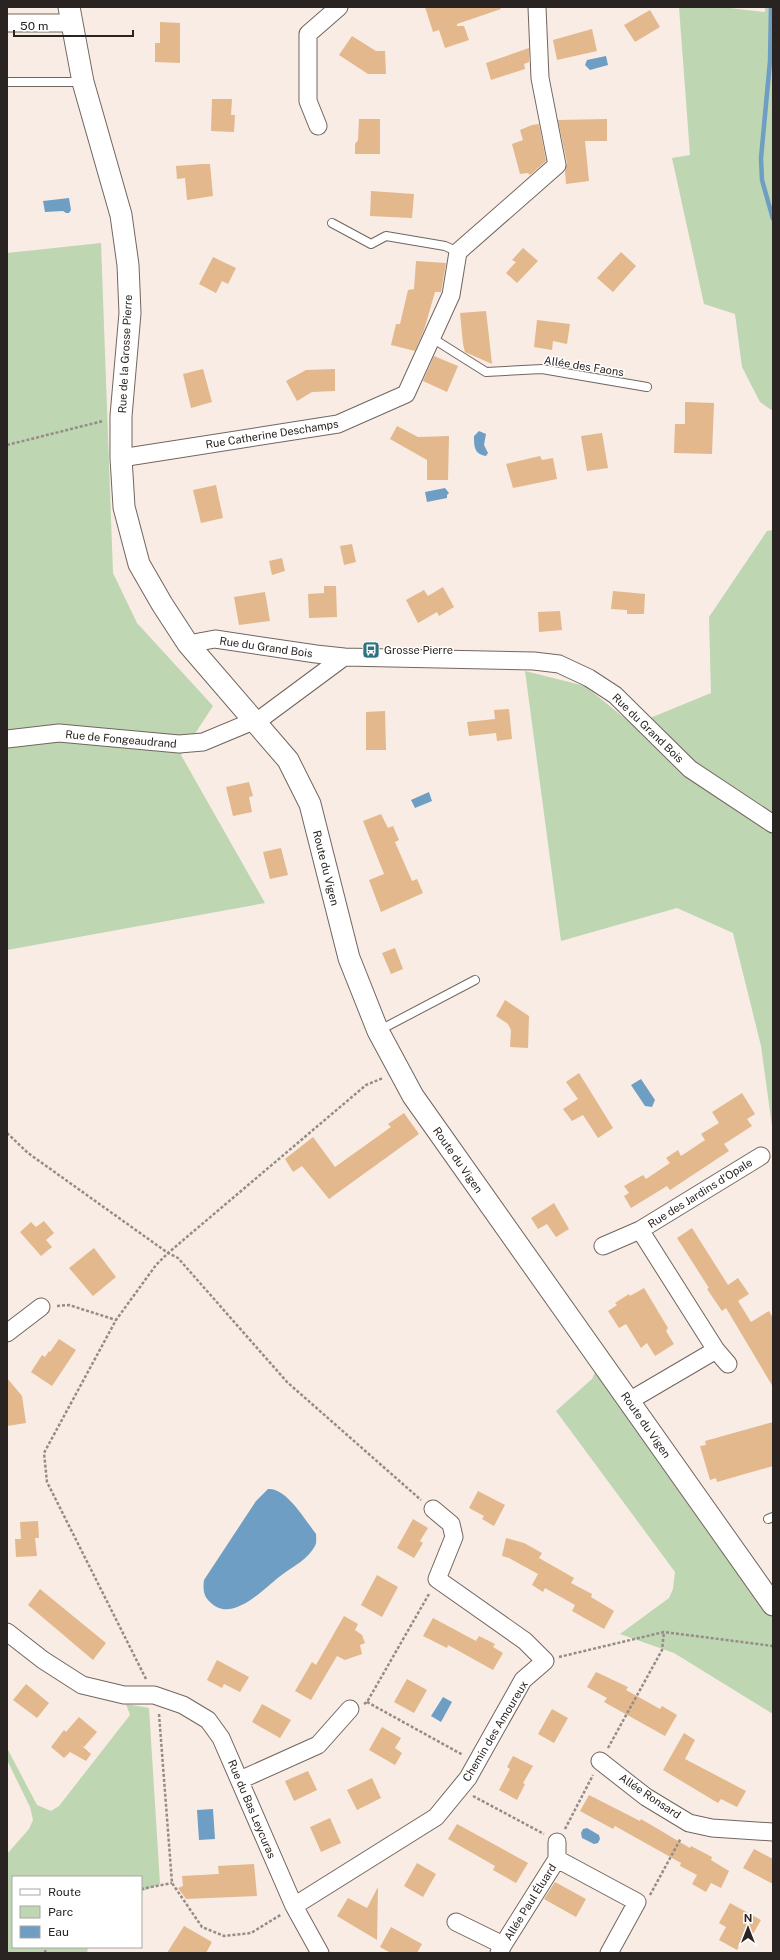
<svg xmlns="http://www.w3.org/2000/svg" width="780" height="1960" font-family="'Public Sans',sans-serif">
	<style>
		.green { fill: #bed6b1 }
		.water { fill: #6e9ec4 }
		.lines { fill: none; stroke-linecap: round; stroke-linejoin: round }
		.stream { stroke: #6e9ec4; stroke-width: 4.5 }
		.building { fill: #e2b88c }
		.service-casing { stroke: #71665f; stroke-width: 10 }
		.minor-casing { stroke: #71665f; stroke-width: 19 }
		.tertiary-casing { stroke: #71665f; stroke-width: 23 }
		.path { stroke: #968c87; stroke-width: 2.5; stroke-dasharray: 3 2; stroke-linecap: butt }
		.service { stroke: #fff; stroke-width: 8 }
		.minor { stroke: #fff; stroke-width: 17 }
		.tertiary { stroke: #fff; stroke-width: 21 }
		.labels { text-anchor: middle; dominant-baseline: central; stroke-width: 3; stroke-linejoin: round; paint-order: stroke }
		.street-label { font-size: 11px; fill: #292421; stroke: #fff }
		.poi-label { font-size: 11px; fill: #292421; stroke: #fff; text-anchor: start }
	</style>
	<rect width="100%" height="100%" fill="#f9ece4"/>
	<path class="green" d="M679,7H721L765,12V7H773V411L760,402L742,367L735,314L704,304L672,158L690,155Z
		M101,243L113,573L137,623L213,706L181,755L265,903L7,950V253Z
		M773,530V1133L761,1046L733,933L677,908L561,941L525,671L585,686L633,725L711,693L709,617L767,531Z
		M597,1368L773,1613V1714L674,1653L620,1634L669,1598L673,1589L675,1572L556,1411L592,1379Z
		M126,1704L149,1708L160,1884L141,1892V1877H13V1947H88L87,1953H7V1854L29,1829L33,1820L30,1807L7,1760V1748L37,1805L51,1811L59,1806L130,1715Z"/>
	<path class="water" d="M606,56L608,65L590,70L585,65L587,60Z
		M69,198L71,210L69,213H66L63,211L45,212L43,201Z
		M479,431L486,434L484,445L488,453L486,456C474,454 474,446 474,436Z
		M445,488L449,493L447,495V498L427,502L425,492Z
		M429,792L432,801L415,808L411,800Z
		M641,1079L655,1100L652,1107L645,1106L631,1085Z
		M268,1489C286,1487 306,1521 316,1534C316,1538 317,1542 315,1546C308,1559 294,1566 283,1574C265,1587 232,1625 210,1602C203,1596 203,1588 204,1580L256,1501Z
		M443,1697L452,1702L441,1722L431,1716Z
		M213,1809L215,1839L199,1840L197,1810Z
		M587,1828L599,1835L600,1839L598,1843L594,1844L582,1838L581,1833L583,1829Z"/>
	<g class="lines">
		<path class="stream" d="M771,7L770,61L761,158L762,180L773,219"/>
	</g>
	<path class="building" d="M425,7H500L501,9L457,24V26H464L469,40L445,48L439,30L433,32Z
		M650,10L660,27L635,42L624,25Z
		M160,22L180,23V63L155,62V43H160Z
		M592,29L597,51L557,60L553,40Z
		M352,36L376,51H385L386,74H368L339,55Z
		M529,48V62L524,64L525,69L491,80L486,63Z
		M212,99H232L231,115H235L234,132L211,131Z
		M359,119H380V154H355V144L358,140Z
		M607,119V141H585L589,181L566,184L565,171L567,163L558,120Z
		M539,124L546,161L530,175L528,173L520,174L512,144L523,140L520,130L532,125Z
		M203,164H210L213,196L187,200L185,178L177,179L176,166Z
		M371,191L414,194L412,218L370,216Z
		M523,248L538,261L517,283L506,273L516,262L512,260Z
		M621,252L636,266L613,292L597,278Z
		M213,257L236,268L228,284L222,281L216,293L199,284Z
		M416,261L446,263L441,292H435L424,330L415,351L391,345L396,324H400L408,290L414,289Z
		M486,311L488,328L492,364L465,352L463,344L460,313Z
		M537,320L570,324L567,344L553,341L552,350L534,347Z
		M434,356L458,366L447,392L423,381Z
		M203,369L212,402L191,408L183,374Z
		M335,369V391L312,392L297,401L286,381L306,370Z
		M685,402L714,403L712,454L674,453L675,424H685Z
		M397,426L418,437L449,436L448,480H427V460L390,439Z
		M602,433L608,468L587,471L581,436Z
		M540,456L542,460L553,458L557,479L513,488L506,464Z
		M216,485L223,518L201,523L193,490Z
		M352,544L356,562L344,565L340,546Z
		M282,558L285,571L272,575L269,561Z
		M324,586H336L337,617L309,618L308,594L324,593Z
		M443,587L454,607L439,616L437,612L418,623L406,600L424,590L428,596Z
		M613,591L645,594L644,614H627V610L611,609Z
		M265,592L270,621L239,625L234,597Z
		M560,611L562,630L539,632L538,612Z
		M509,709L512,739L497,741L496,733L469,736L467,722L495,719L494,710Z
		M385,711L386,750H366V712Z
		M249,782L253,796L249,797L252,812L233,816L226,787Z
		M381,814L388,828L393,826L399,840L395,842L412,881L417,879L423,893L381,912L369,880L384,874L363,821Z
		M281,848L288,875L270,879L263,852Z
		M395,948L403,969L391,974L382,953Z
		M505,1000L529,1016L528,1048L510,1047L511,1030L508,1024L496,1016Z
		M579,1073L613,1128L598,1138L583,1115L572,1121L563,1109L578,1099L566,1082Z
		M742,1093L755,1114L747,1119L752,1126L724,1144L729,1151L670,1190L667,1186L631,1208L624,1196L629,1193L624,1186L643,1175L646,1179L670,1163L666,1158L678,1150L681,1156L705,1140L701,1134L719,1123L712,1112Z
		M404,1113L419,1134L329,1199L302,1166L293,1172L285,1159L313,1137L335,1167L391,1127L388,1124Z
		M554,1203L569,1229L556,1237L547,1224L538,1229L531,1218Z
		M44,1221L54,1233L46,1240L52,1247L41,1256L20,1232L31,1222L36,1227Z
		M692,1228L728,1285L738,1278L749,1294L738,1301L751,1322L769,1311L773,1318V1387L726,1308L722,1311L707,1289L709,1288L677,1238Z
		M94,1248L116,1277L93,1296L69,1268Z
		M644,1288L668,1328L666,1331L674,1344L655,1356L647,1343L641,1348L626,1324L619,1328L608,1311L617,1305L615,1303L629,1294L630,1296Z
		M59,1339L76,1350L52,1386L31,1372L42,1355L45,1357L49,1351L50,1352Z
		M7,1378L22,1396L26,1423L7,1426Z
		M773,1422V1466L717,1482L716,1478L710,1480L700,1446L706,1445L705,1441Z
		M478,1491L505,1505L494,1526L482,1519L484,1516L469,1508Z
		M413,1519L428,1528L420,1541L423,1543L414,1558L397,1548Z
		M38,1521L39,1538H35L37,1556L16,1557L15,1539H21L20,1522Z
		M506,1538L524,1543L542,1553L539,1558L574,1578L571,1583L592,1594L591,1597L614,1611L604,1629L572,1611L575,1605L545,1588L543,1592L532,1585L538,1574L509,1558L502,1556Z
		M377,1575L398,1587L382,1617L361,1605Z
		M40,1589L106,1643L93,1660L28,1605Z
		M344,1616L358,1624L355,1630L362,1635L365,1643L360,1645L362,1654L345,1660L337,1656L311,1700L295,1691L312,1662L316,1665Z
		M433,1618L476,1641L479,1636L495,1644L493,1647L503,1653L493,1670L448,1645L447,1648L423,1636Z
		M217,1660L249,1677L240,1692L224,1684L222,1688L207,1680Z
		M596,1672L628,1687L626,1690L660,1709L662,1706L677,1715L665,1736L604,1702L607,1698L587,1687Z
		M407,1679L427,1690L414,1713L394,1702Z
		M26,1684L49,1703L37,1718L13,1700Z
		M262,1704L291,1720L280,1738L252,1722Z
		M552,1709L568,1718L554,1743L538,1734Z
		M79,1717L97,1732L84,1747L81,1745L91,1754L86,1761L70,1752L64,1758L51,1747L64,1730L66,1732Z
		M382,1727L401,1738L395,1748L402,1753L395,1765L369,1750Z
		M684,1733L695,1740L685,1759L746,1791L737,1807L721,1799L718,1803L663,1770Z
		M513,1756L533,1766L523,1783L525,1784L517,1800L499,1790L510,1769L507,1767Z
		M308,1771L317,1790L294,1801L285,1781Z
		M372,1778L381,1798L357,1810L347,1790Z
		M589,1795L640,1821L641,1819L690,1848L691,1846L712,1857L711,1860L729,1871L721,1888L711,1883L706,1892L692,1884L697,1875L680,1866L681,1863L615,1826L613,1829L580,1811Z
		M330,1818L341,1843L321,1852L310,1827Z
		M457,1824L528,1863L516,1883L493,1870L495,1866L448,1839Z
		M754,1849L773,1859V1884L743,1868Z
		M417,1863L436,1874L423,1897L404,1886Z
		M254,1864L257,1896L186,1899L178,1888L183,1886L182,1876L219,1874L218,1866Z
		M555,1882L586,1899L576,1917L544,1899Z
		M378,1887L377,1940L337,1916L348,1898L367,1908Z
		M730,1903L761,1920L753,1934L748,1931L737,1950L719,1940L726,1927L719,1923Z
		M184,1926L212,1942L206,1953H167Z
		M391,1927L422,1944L417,1953H391L380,1947Z"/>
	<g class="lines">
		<g class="service-casing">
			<path id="service" d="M7,82H82
				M332,223L371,244L386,236L445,246L458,252
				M432,338L486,372L542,369L647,387
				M378,1031L475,980
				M768,1519L773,1517"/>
		</g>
		<g class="minor-casing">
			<path id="minor" d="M7,23H71
				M318,126L308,101V34L339,7
				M121,458L338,424L406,394L451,295L458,252L557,165L540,78L537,7
				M188,644L215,639L316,654L344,657L534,661L559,664L589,678L615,695L690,769L773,824
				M7,739L59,733L179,744L203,742L263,717L344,657
				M640,1230L716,1350L728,1364
				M603,1246L640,1230L761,1156
				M7,1333L41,1307
				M629,1401L716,1350
				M7,1632L43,1660L82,1685L124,1695H154L183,1705L208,1720L221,1738L294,1906L320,1953
				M600,1761L646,1797L689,1823L712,1828L773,1832
				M240,1780L318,1745L350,1709
				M557,1842V1859L637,1902L609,1953
				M294,1906L436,1817L468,1778L523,1680L545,1661L525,1641L437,1579L454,1537L451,1524L433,1509
				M456,1922L503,1945L499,1953
				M503,1945L557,1859"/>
		</g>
		<g class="tertiary-casing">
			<path id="tertiary" d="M69,7L83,82L121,215L128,265L130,313L121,416V458L124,507L139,564L162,604L188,644L288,760L310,804L349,958L378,1031L413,1096L773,1605"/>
		</g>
		<path class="path" d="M7,445L103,421
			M7,1133L28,1153L168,1253L366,1085L383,1078
			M57,1306L69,1305L116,1320
			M559,1657L664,1632L773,1646
			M146,1679L47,1482L44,1453L116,1320L156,1265L168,1253L178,1258L287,1382L421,1500
			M367,1702L463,1755
			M364,1704L367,1702L429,1594
			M159,1714L172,1883L202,1927L224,1936L251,1933L282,1914
			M608,1748L662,1650L664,1632
			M473,1796L544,1834
			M565,1829L593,1775
			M141,1889L172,1883
			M650,1895L681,1838
			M45,1953L46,1947"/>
		<use href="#service" class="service"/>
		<use href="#minor" class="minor"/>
		<use href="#tertiary" class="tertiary"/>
	</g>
	<defs>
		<g id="bus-square" transform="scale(0.9)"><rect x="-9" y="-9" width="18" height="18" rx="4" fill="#2c737f" stroke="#fff"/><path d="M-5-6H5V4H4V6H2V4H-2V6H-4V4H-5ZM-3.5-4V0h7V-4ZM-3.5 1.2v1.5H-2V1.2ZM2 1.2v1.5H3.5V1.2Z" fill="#fff"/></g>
	</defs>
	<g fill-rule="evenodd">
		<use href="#bus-square" x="371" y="650"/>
	</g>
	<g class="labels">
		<g class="street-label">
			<text transform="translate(125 354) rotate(-87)">Rue de la Grosse Pierre</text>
			<text transform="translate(584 366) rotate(9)">Allée des Faons</text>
			<text transform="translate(272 434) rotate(-9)">Rue Catherine Deschamps</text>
			<text transform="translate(266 647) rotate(8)">Rue du Grand Bois</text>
			<text transform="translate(648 728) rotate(44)">Rue du Grand Bois</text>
			<text transform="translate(121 739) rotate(5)">Rue de Fongeaudrand</text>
			<text transform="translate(326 868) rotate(76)">Route du Vigen</text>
			<text transform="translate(458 1160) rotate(55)">Route du Vigen</text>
			<text transform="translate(700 1193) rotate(-32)">Rue des Jardins d'Opale</text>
			<text transform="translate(646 1425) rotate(55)">Route du Vigen</text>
			<text transform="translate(495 1731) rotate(-59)">Chemin des Amoureux</text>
			<text transform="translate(650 1796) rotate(34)">Allée Ronsard</text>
			<text transform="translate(252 1809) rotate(67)">Rue du Bas Leycuras</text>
			<text transform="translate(530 1902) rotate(-58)">Allée Paul Éluard</text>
		</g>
		<g class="poi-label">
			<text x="384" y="650">Grosse Pierre</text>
		</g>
	</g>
	<rect width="780" height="1960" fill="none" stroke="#292421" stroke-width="16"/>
	<rect x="12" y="1876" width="130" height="72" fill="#ffffff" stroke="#a9a7a6"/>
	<rect x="20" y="1889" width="20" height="6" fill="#ffffff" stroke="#a9a7a6"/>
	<text x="48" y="1896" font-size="12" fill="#292421">Route</text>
	<rect x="20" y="1906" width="20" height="12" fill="#bed6b1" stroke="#a9a7a6"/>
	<text x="48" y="1916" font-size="12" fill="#292421">Parc</text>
	<rect x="20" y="1926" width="20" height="12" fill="#6e9ec4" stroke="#a9a7a6"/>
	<text x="48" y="1936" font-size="12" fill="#292421">Eau</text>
	<g transform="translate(748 1928)" stroke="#ffffff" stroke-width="3" paint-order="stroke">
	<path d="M0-3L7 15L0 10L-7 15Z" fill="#292421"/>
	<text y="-6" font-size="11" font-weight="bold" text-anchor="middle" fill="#292421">N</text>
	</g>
	<path d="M14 30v6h119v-6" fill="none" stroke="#292421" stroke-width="2"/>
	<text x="20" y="30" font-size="12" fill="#292421" stroke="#ffffff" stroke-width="3" paint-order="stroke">50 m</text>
</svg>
